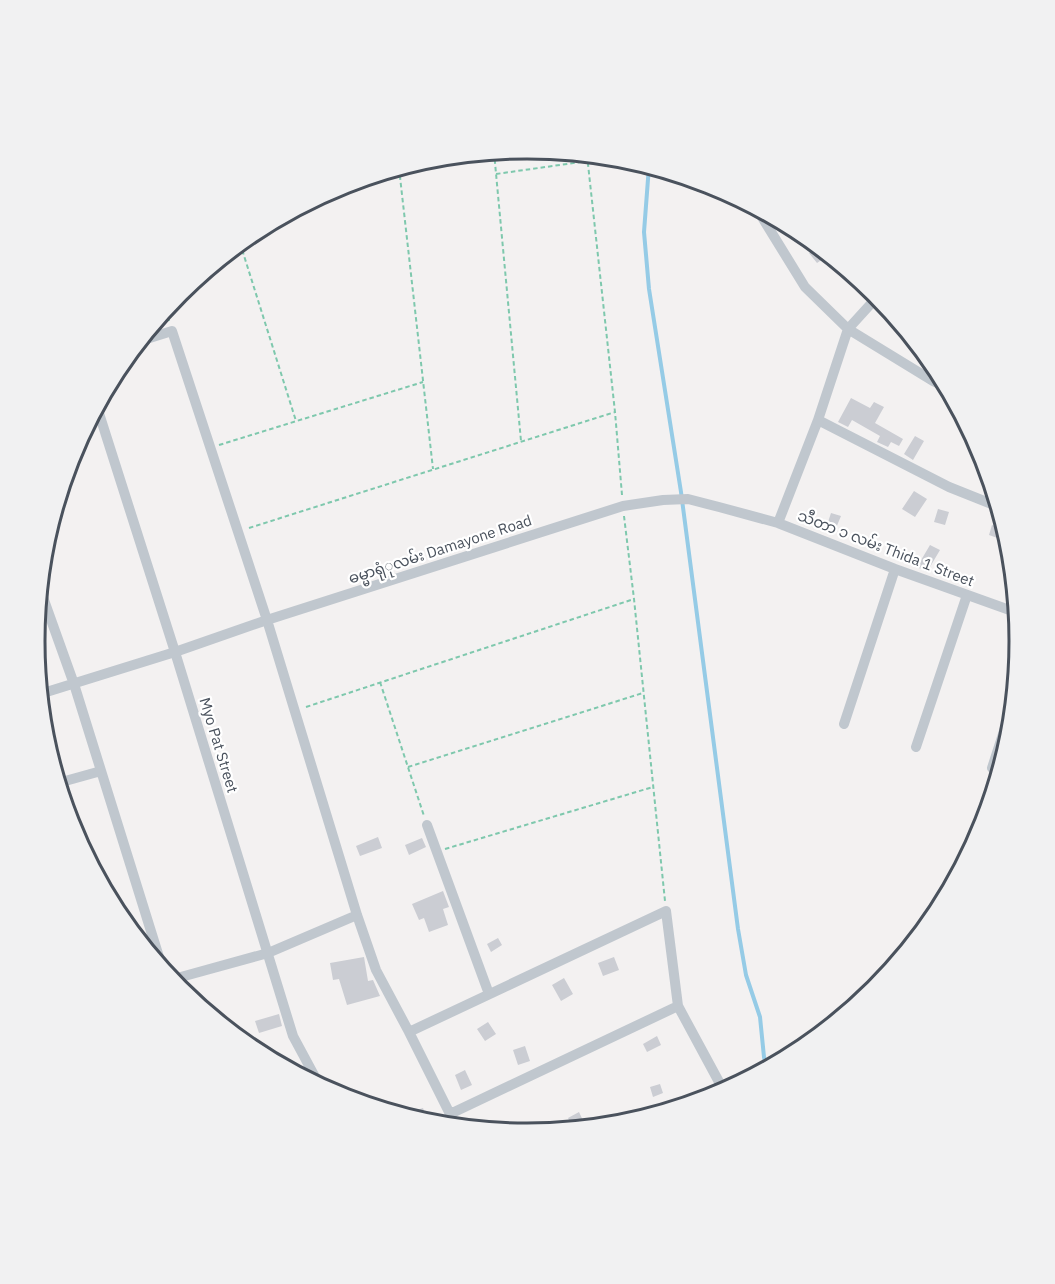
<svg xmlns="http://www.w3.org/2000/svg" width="1055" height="1284" font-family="'IBM Plex Sans','Noto Sans Myanmar',sans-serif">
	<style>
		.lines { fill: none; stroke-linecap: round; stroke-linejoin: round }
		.stream { stroke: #95cbe6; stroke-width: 4 }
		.building { fill: #cbcdd3 }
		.path { stroke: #7ec8ad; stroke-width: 2; stroke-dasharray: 4.5 3; stroke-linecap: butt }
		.minor { stroke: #c0c7ce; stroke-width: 10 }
		.labels { text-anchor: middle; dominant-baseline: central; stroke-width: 4.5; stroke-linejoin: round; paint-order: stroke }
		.street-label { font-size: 15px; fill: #4a525d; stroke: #fff }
		.rim { fill: none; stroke: #4a525d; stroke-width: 3 }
	</style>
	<rect width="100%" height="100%" fill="#f3f1f1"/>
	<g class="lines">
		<path class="stream" d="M649,166L644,232L649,289L681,492L738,929L746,975L760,1017L764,1057L767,1070"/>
	</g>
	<path class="building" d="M818,246L829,255L817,263L809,253Z
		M851,398L870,408L874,402L884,407L875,423L903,439L899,446L891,442L888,447L877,442L880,436L852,420L848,427L838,422Z
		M915,436L924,441L913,460L904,454Z
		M914,491L927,499L915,517L902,509Z
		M938,509L949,512L945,525L934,522Z
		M831,513L841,516L836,528L827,525Z
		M992,525L1006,530L1011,546L1012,560L1000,554L1006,541L989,535Z
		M930,545L940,550L927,572L917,567Z
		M378,837L382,848L360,856L356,846Z
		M422,838L426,847L409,855L405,845Z
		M443,891L449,907L443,909L448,925L429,932L424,918L419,920L412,904Z
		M498,938L502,945L491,952L487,944Z
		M364,957L368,981L373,980L380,996L347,1005L339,979L333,980L330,963Z
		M614,957L619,970L603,976L598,963Z
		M564,978L573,994L561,1001L552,985Z
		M279,1014L282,1026L259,1033L255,1021Z
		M488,1022L496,1034L485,1041L477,1029Z
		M657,1036L661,1045L647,1052L643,1044Z
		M525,1046L530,1061L518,1065L513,1050Z
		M465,1070L472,1085L461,1090L455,1075Z
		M660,1084L663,1093L653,1097L650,1087Z
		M423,1108L427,1119L419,1122L417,1121L413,1111Z
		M579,1112L587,1129L574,1130L568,1118Z"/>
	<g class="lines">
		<path class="path" d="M494,152L521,441
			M587,155L615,412L622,495
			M399,168L433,469
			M496,174L588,161
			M240,243L296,421
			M165,310L169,321
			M219,445L423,382
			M624,516L634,599L665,901
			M249,528L615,412
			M380,682L424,816
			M306,707L634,599
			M408,767L643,693
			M445,849L653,787"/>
		<path class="minor" d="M757,209L805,287L848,329L933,381L948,388
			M140,341L172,331L267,620L357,915L376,970L409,1032L457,1128
			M97,407L175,652L293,1036L321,1088
			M818,420L949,487L999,507
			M778,523L818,420L848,329L878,296
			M40,589L74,684L164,973
			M40,694L175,652L267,620L623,506L663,500L688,499L719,507L778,523L895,569L1018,613
			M844,724L895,569
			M916,747L967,595
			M992,768L1015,697
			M58,783L101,771
			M427,825L489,994
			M170,980L268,953L357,915
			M409,1032L666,911L678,1006L725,1093
			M450,1114L678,1006"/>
	</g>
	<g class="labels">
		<g class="street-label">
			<text transform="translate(886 548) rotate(21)">သီတာ ၁ လမ်း Thida 1 Street</text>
			<text transform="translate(440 549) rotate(-18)">ဓမ္မာရုံုလမ်း Damayone Road</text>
			<text transform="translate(219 745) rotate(73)">Myo Pat Street</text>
		</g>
	</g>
	<path d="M0 0H1055V1284H0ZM45 641a482 482 0 1 1 964 0a482 482 0 1 1-964 0Z" fill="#f1f1f2" fill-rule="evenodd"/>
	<path class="rim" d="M45 641a482 482 0 1 1 964 0a482 482 0 1 1-964 0Z"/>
</svg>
